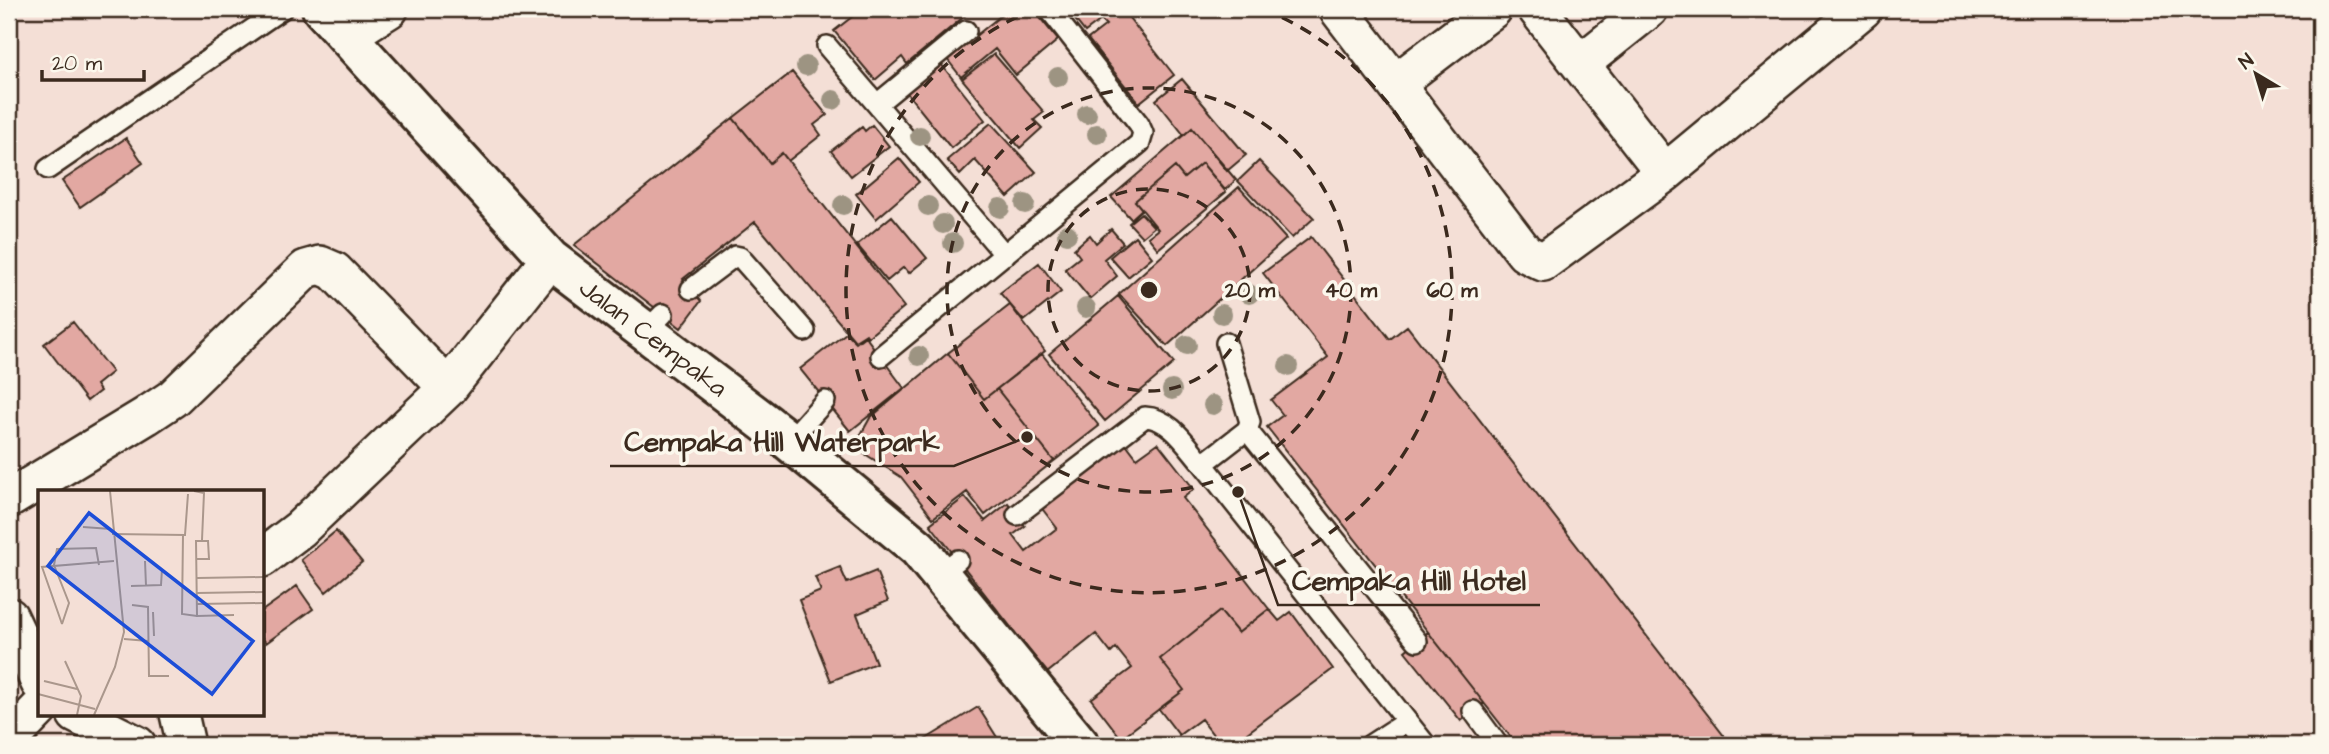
<svg xmlns="http://www.w3.org/2000/svg" width="2329" height="754" font-family="'Architects Daughter',sans-serif">
	<style>
		.building { fill: #e2a8a2; stroke: #3b2a1e; stroke-width: 2 }
		.lines { fill: none; stroke-linecap: round; stroke-linejoin: round }
		.lane-casing { stroke: #3b2a1e; stroke-width: 24 }
		.street-casing { stroke: #3b2a1e; stroke-width: 42 }
		.secondary-casing { stroke: #3b2a1e; stroke-width: 44 }
		.lane { stroke: #fbf7ec; stroke-width: 19 }
		.street { stroke: #fbf7ec; stroke-width: 37 }
		.secondary { stroke: #fbf7ec; stroke-width: 38 }
		.tree { fill: #9d9482 }
		.ring { fill: none; stroke: #3b2a1e; stroke-width: 3.5; stroke-dasharray: 12 9 }
		.labels { text-anchor: middle; dominant-baseline: central; stroke-width: 7; stroke-linejoin: round; paint-order: stroke }
		.street-label { font-size: 26px; fill: #3b2a1e; stroke: #fbf7ec }
		.inset-road { fill: none; stroke: #aa978c; stroke-width: 2 }
		.view { fill: #1d4ed8; fill-opacity: 0.15; stroke: #1d4ed8; stroke-width: 3.5 }
		.inset-edge { fill: none; stroke: #3b2a1e; stroke-width: 3.5 }
		.centre { fill: #3b2a1e; stroke: #fbf7ec; stroke-width: 3.5 }
		.ring-label { font-size: 21px; text-anchor: middle; font-weight: bold; fill: #3b2a1e; stroke: #fbf7ec; stroke-width: 7; stroke-linejoin: round; paint-order: stroke }
		.leader { fill: none; stroke: #3b2a1e; stroke-width: 2.5 }
		.callout-dot { fill: #3b2a1e; stroke: #fbf7ec; stroke-width: 2.5 }
		.callout-label { font-size: 28px; text-anchor: middle; font-weight: bold; fill: #3b2a1e; stroke: #fbf7ec; stroke-width: 7; stroke-linejoin: round; paint-order: stroke }
	</style>
	<rect width="100%" height="100%" fill="#f4dfd6"/>
	<filter id="ink" filterUnits="userSpaceOnUse"><feTurbulence type="fractalNoise" baseFrequency=".0143" numOctaves="2"/><feDisplacementMap in="SourceGraphic" scale="14" xChannelSelector="R" yChannelSelector="G"/><feConvolveMatrix kernelMatrix="1 2 1 2 8 2 1 2 1" color-interpolation-filters="sRGB"/></filter>
	<g filter="url(#ink)">
		<path class="building" d="M862,9H973L907,64L902,57L875,80L834,31Z
			M1009,9H1033L1058,40L1016,75L995,49L961,77L947,59Z
			M1073,9H1122L1174,75L1139,103L1088,39L1106,25L1101,20L1085,32L1069,12Z
			M994,54L1044,112L1034,120L1042,128L1020,148L962,79Z
			M941,64L985,120L951,148L906,92Z
			M792,72L827,115L814,125L821,135L788,161L782,153L770,163L733,118Z
			M1182,79L1246,155L1227,171L1192,128L1184,135L1156,100Z
			M733,118L770,163L782,153L904,307L868,337L866,334L855,341L755,222L683,279L701,301L681,328L574,245Z
			M991,123L1036,172L1008,197L975,160L960,175L947,160Z
			M872,125L889,146L851,176L831,151L862,127L865,131Z
			M1192,128L1236,180L1225,190L1202,163L1184,178L1175,167L1135,201L1142,209L1131,219L1111,197Z
			M126,138L143,163L80,207L62,181Z
			M899,158L919,182L876,219L856,194Z
			M1259,161L1314,218L1292,238L1238,181Z
			M1202,163L1226,192L1158,249L1148,237L1158,229L1135,201L1175,167L1184,178Z
			M1239,187L1286,239L1167,346L1119,294Z
			M1141,213L1154,227L1142,237L1129,223Z
			M892,216L927,258L909,273L904,267L887,281L857,245Z
			M1111,229L1123,243L1104,259L1117,276L1090,299L1065,269L1080,257L1074,249L1090,235L1096,243Z
			M1135,236L1152,257L1128,277L1110,257Z
			M1311,237L1390,339L1407,326L1731,745H1517L1267,427L1283,415L1271,400L1328,357L1263,273Z
			M1039,263L1061,292L1024,321L1000,293Z
			M1118,296L1174,363L1105,421L1049,354Z
			M1010,305L1045,351L984,399L948,353Z
			M73,322L112,372L96,385L100,391L87,401L44,344Z
			M846,333L856,343L865,336L904,388L850,431L800,369Z
			M948,353L984,399L997,389L1054,461L985,515L967,492L933,518L901,477L854,447L870,418Z
			M1042,354L1099,426L1054,461L997,389Z
			M1124,441L1137,458L1158,443L1194,489L1183,498L1269,609L1238,633L1220,611L1160,659L1184,690L1121,738L1091,699L1132,668L1116,648L1111,653L1096,634L1047,673L930,524L965,497L985,521L1008,503L1025,526L1013,535L1026,552L1057,528L1040,506Z
			M336,531L362,562L326,592L301,560Z
			M840,567L847,583L876,571L888,601L857,614L876,663L831,681L799,600L821,591L815,577Z
			M297,586L313,609L266,643L262,637V611Z
			M1269,609L1279,621L1291,612L1333,669L1231,745H1221L1201,719L1179,735L1159,709L1184,690L1160,659L1220,611L1238,633Z
			M1428,632L1484,703L1461,721L1405,651Z
			M978,707L1000,742L996,745L918,744Z"/>
		<g class="lines">
			<g class="lane-casing">
				<path id="lane" d="M827,46L1005,255
					M877,104L966,31
					M48,169L282,9
					M691,289L735,256L740,257L805,331
					M645,332L663,314
					M881,356L1140,143L1143,133L1139,124L1049,9
					M1247,430L1417,641
					M789,441L825,401
					M1203,464L1247,430L1250,422L1226,343
					M1017,515L1145,417C1171,418 1187,446 1203,464L1426,745
					M941,573L958,560
					M1473,711L1498,745
					M1370,745L1407,721"/>
			</g>
			<g class="street-casing">
				<path id="street" d="M1338,9L1525,253L1543,262L1665,173
					M1537,9L1665,173L1863,9
					M346,36L389,9
					M1580,64L1649,9
					M1396,83L1493,9
					M9,499L146,416L173,398L306,269L320,265L334,271L448,388
					M262,558L300,529L448,388L550,259
					M9,617L40,683
					M76,714L137,745
					M179,714L186,745
					M9,740L40,708"/>
			</g>
			<g class="secondary-casing">
				<path id="secondary" d="M322,9L550,259L789,441L918,548L1080,745"/>
			</g>
			<use href="#lane" class="lane"/>
			<use href="#street" class="street"/>
			<use href="#secondary" class="secondary"/>
		</g>
		<g class="tree">
			<circle cx="806" cy="66" r="10"/>
			<circle cx="1058" cy="77" r="10"/>
			<circle cx="833" cy="100" r="10"/>
			<circle cx="1087" cy="114" r="10"/>
			<circle cx="1097" cy="134" r="10"/>
			<circle cx="920" cy="136" r="10"/>
			<circle cx="1025" cy="204" r="10"/>
			<circle cx="843" cy="205" r="10"/>
			<circle cx="928" cy="206" r="10"/>
			<circle cx="1000" cy="208" r="10"/>
			<circle cx="943" cy="224" r="10"/>
			<circle cx="1067" cy="234" r="10"/>
			<circle cx="953" cy="243" r="10"/>
			<circle cx="1249" cy="294" r="10"/>
			<circle cx="1086" cy="308" r="10"/>
			<circle cx="1222" cy="314" r="10"/>
			<circle cx="1187" cy="345" r="10"/>
			<circle cx="919" cy="356" r="10"/>
			<circle cx="1288" cy="366" r="10"/>
			<circle cx="1172" cy="390" r="10"/>
			<circle cx="1213" cy="405" r="10"/>
		</g>
	</g>
	<g class="ring">
		<circle cx="1149" cy="290" r="101"/>
		<circle cx="1149" cy="290" r="202"/>
		<path d="M1263 9A303 303 0 1 1 1035 9"/>
	</g>
	<g class="labels">
		<g class="street-label">
			<text transform="translate(653 338) rotate(37)">Jalan Cempaka</text>
		</g>
	</g>
	<g transform="translate(38 490)">
		<rect width="226" height="226" fill="#f4dfd6"/>
		<path class="inset-road" d="M156,1L166,3L164,50M45,37L73,39M74,44L147,45L150,4M145,45L144,124L159,126M158,69H171L170,51H158L159,126L196,125M107,71L108,96M159,88L226,87M93,96L123,95L124,79M159,103L226,102M159,114L226,113M94,115L110,117L111,186H131M115,122L116,146M24,134L31,113L16,75L19,59L58,58L61,75M24,134L4,77L76,71M86,149L110,151M27,171L43,206L39,225M6,191L39,199M0,204L57,219M56,225L77,177L86,142L72,1"/>
		<path class="view" d="M51,23L215,151L174,204L10,76Z"/>
		<rect width="226" height="226" class="inset-edge"/>
	</g>
	<circle cx="1149" cy="290" r="10" class="centre"/>
	<g class="ring-label">
		<text x="1250" y="297">20 m</text>
		<text x="1351" y="297">40 m</text>
		<text x="1452" y="297">60 m</text>
	</g>
	<path class="leader" d="M1027 437L954 466H610M1238 492L1278 605H1540"/>
	<g class="callout-dot">
		<circle cx="1027" cy="437" r="7"/>
		<circle cx="1238" cy="492" r="7"/>
	</g>
	<g class="callout-label">
		<text x="782" y="451">Cempaka Hill Waterpark</text>
		<text x="1409" y="590">Cempaka Hill Hotel</text>
	</g>
	<rect width="2329" height="754" fill="none" stroke="#fbf7ec" stroke-width="35"/>
	<rect x="18" y="18" width="2294" height="719" fill="none" stroke="#3b2a1e" stroke-width="2.5" filter="url(#ink)"/>
	<g transform="translate(2256 74) rotate(322)" stroke="#fbf7ec" stroke-width="5" paint-order="stroke">
	<path d="M0-5L12 26L0 18L-12 26Z" fill="#3b2a1e"/>
	<text y="-10" font-size="19" font-weight="bold" text-anchor="middle" fill="#3b2a1e">N</text>
	</g>
	<path d="M42 70v10h102v-10" fill="none" stroke="#3b2a1e" stroke-width="3.5"/>
	<text x="52" y="70" font-size="21" fill="#3b2a1e" stroke="#fbf7ec" stroke-width="5" paint-order="stroke">20 m</text>
</svg>
